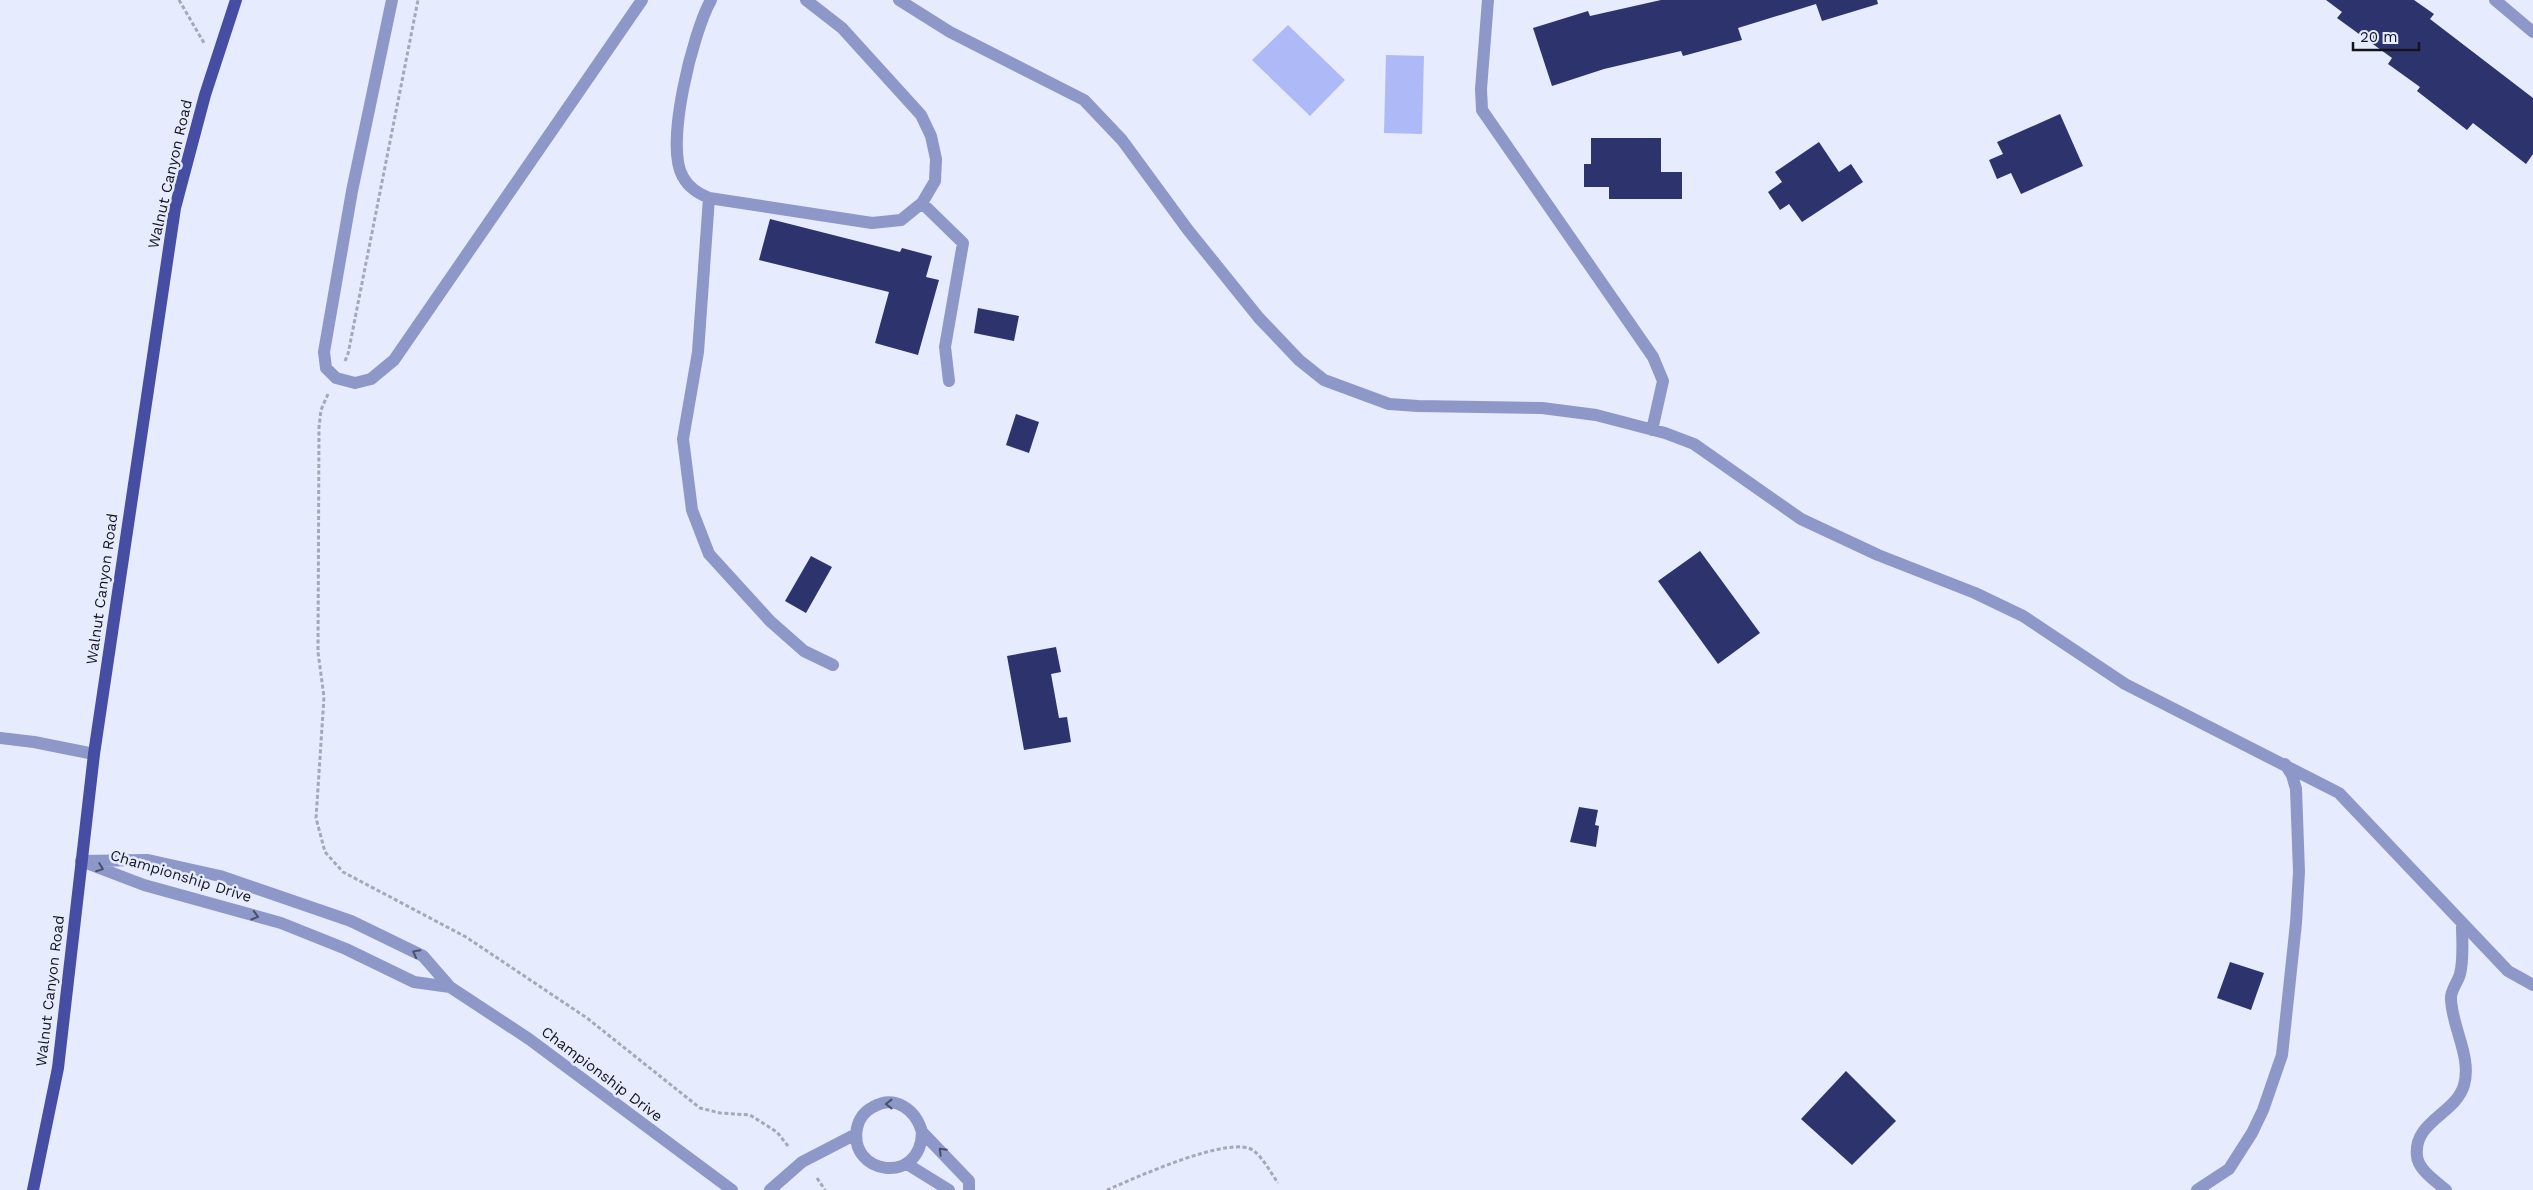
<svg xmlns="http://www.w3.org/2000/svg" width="2533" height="1190" font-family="'Work Sans',sans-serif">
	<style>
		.green { fill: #aebaf7 }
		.building { fill: #2d336d }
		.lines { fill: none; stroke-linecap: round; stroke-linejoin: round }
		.path { stroke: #a4a8b7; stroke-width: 3; stroke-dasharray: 4 2.5; stroke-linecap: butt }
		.minor { stroke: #8d97c8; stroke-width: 12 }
		.major { stroke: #454ea3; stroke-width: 12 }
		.oneway { stroke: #4a5069 }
		.labels { text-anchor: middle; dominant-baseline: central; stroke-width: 5; stroke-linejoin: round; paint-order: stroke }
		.street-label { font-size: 15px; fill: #14151c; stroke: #e6ebfe }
	</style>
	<rect width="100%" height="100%" fill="#e6ebfe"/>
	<path class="green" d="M1288,25L1345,80L1310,116L1252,60Z
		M1386,55L1424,56L1422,134L1384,133Z"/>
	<path class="building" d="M1661,0H1877L1878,4L1822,21L1816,4L1738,28L1742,40L1683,56L1681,51L1604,69L1552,86L1533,28L1588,11L1590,16Z
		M2326,0H2414L2434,14L2430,19L2533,98V154L2526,164L2473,123L2467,130L2417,91L2420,87L2388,64L2392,58L2337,18L2342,12Z
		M2060,114L2083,166L2021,194L2011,173L1997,179L1989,160L2003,154L1997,142Z
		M1591,138H1661V172H1682V199H1609V187H1584V164H1591Z
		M1819,142L1839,172L1851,164L1863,182L1802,222L1789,204L1780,210L1768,192L1782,182L1775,172Z
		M770,219L900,252L902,248L932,256L926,277L939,280L918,355L875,343L889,292L759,260Z
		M978,308L1019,316L1014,341L974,333Z
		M1016,414L1039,422L1029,453L1006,445Z
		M1700,551L1760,633L1718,664L1658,581Z
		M811,556L832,567L806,613L785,601Z
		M1056,647L1061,672L1051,674L1059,718L1067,717L1071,742L1024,750L1007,656Z
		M1579,807L1598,810L1595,825L1599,826L1596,847L1570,842Z
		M2230,962L2264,973L2251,1010L2217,998Z
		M1846,1071L1896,1121L1852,1165L1801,1119Z"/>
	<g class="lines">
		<path class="path" d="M179,0L204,43
			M345,361L348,354L418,0
			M328,394L321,410L319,427L318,652L324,697L316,818L325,852L343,872L466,937L587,1018L700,1108L720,1113L750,1115L777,1132L788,1146
			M817,1178L825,1190
			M1107,1190C1133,1179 1232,1133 1254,1151C1263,1158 1271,1173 1278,1183"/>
		<path class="minor" d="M392,0L352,191L324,352L326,368L336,378L355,383L371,379L394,360L642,0
			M711,0C693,32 664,146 683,177C689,188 698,193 709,198L872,223L901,220L922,203L935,181L936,159L931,136L921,115L842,28L806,0
			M899,0L950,32L1084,100L1122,140L1188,230L1259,318L1299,360L1324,380L1389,404L1418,406L1542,408L1596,415L1665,433L1694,444L1801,519L1878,555L1975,593L2023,616L2125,684L2339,793L2508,971L2533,985
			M1488,0L1481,89L1482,110L1653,357L1663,381L1652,430
			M2495,0L2533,32
			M709,198L698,352L683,439L692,510L709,554L770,621L804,651L833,665
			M922,203L963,243L945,347L949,381
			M0,738L34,742L94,754
			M450,987L414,982L346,949L281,923L144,885L81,861L148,860L220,876L351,921L423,956L450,987L529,1039L732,1190
			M922,1132C921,1186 848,1175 857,1128C859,1119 865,1111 873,1107C895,1094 916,1110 922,1132L969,1181V1190
			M907,1164L949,1190
			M770,1190L802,1162L856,1134
			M2197,1190L2229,1169L2252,1133L2263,1110L2282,1055L2296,923L2299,872L2296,789L2292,775L2285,764
			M2446,1190C2437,1182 2418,1170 2417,1156C2413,1121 2456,1114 2464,1085C2472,1057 2452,1028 2451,999C2450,991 2458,982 2460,974C2464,959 2462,940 2462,924"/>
		<path class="major" d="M33,1190L58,1068L94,754L175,208L205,95L236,0"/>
	</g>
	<defs><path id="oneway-chevron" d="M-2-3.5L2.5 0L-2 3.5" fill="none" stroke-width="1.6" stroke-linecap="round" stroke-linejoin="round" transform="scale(1.25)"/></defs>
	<g class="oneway">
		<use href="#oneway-chevron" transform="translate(100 868) rotate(21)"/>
		<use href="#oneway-chevron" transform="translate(255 916) rotate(16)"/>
		<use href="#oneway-chevron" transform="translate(416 953) rotate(-152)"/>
		<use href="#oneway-chevron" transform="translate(889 1104) rotate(180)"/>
		<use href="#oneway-chevron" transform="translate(942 1151) rotate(-135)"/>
	</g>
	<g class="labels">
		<g class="street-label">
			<text transform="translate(170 174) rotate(-77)">Walnut Canyon Road</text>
			<text transform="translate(102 589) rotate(-82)">Walnut Canyon Road</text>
			<text transform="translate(181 876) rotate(17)">Championship Drive</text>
			<text transform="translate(50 991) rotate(-83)">Walnut Canyon Road</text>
			<text transform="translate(602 1074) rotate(37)">Championship Drive</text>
		</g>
	</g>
	<path d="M2353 42v8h66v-8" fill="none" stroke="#14151c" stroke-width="2.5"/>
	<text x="2360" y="42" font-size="15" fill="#14151c" stroke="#e6ebfe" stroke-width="4" paint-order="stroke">20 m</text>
</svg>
